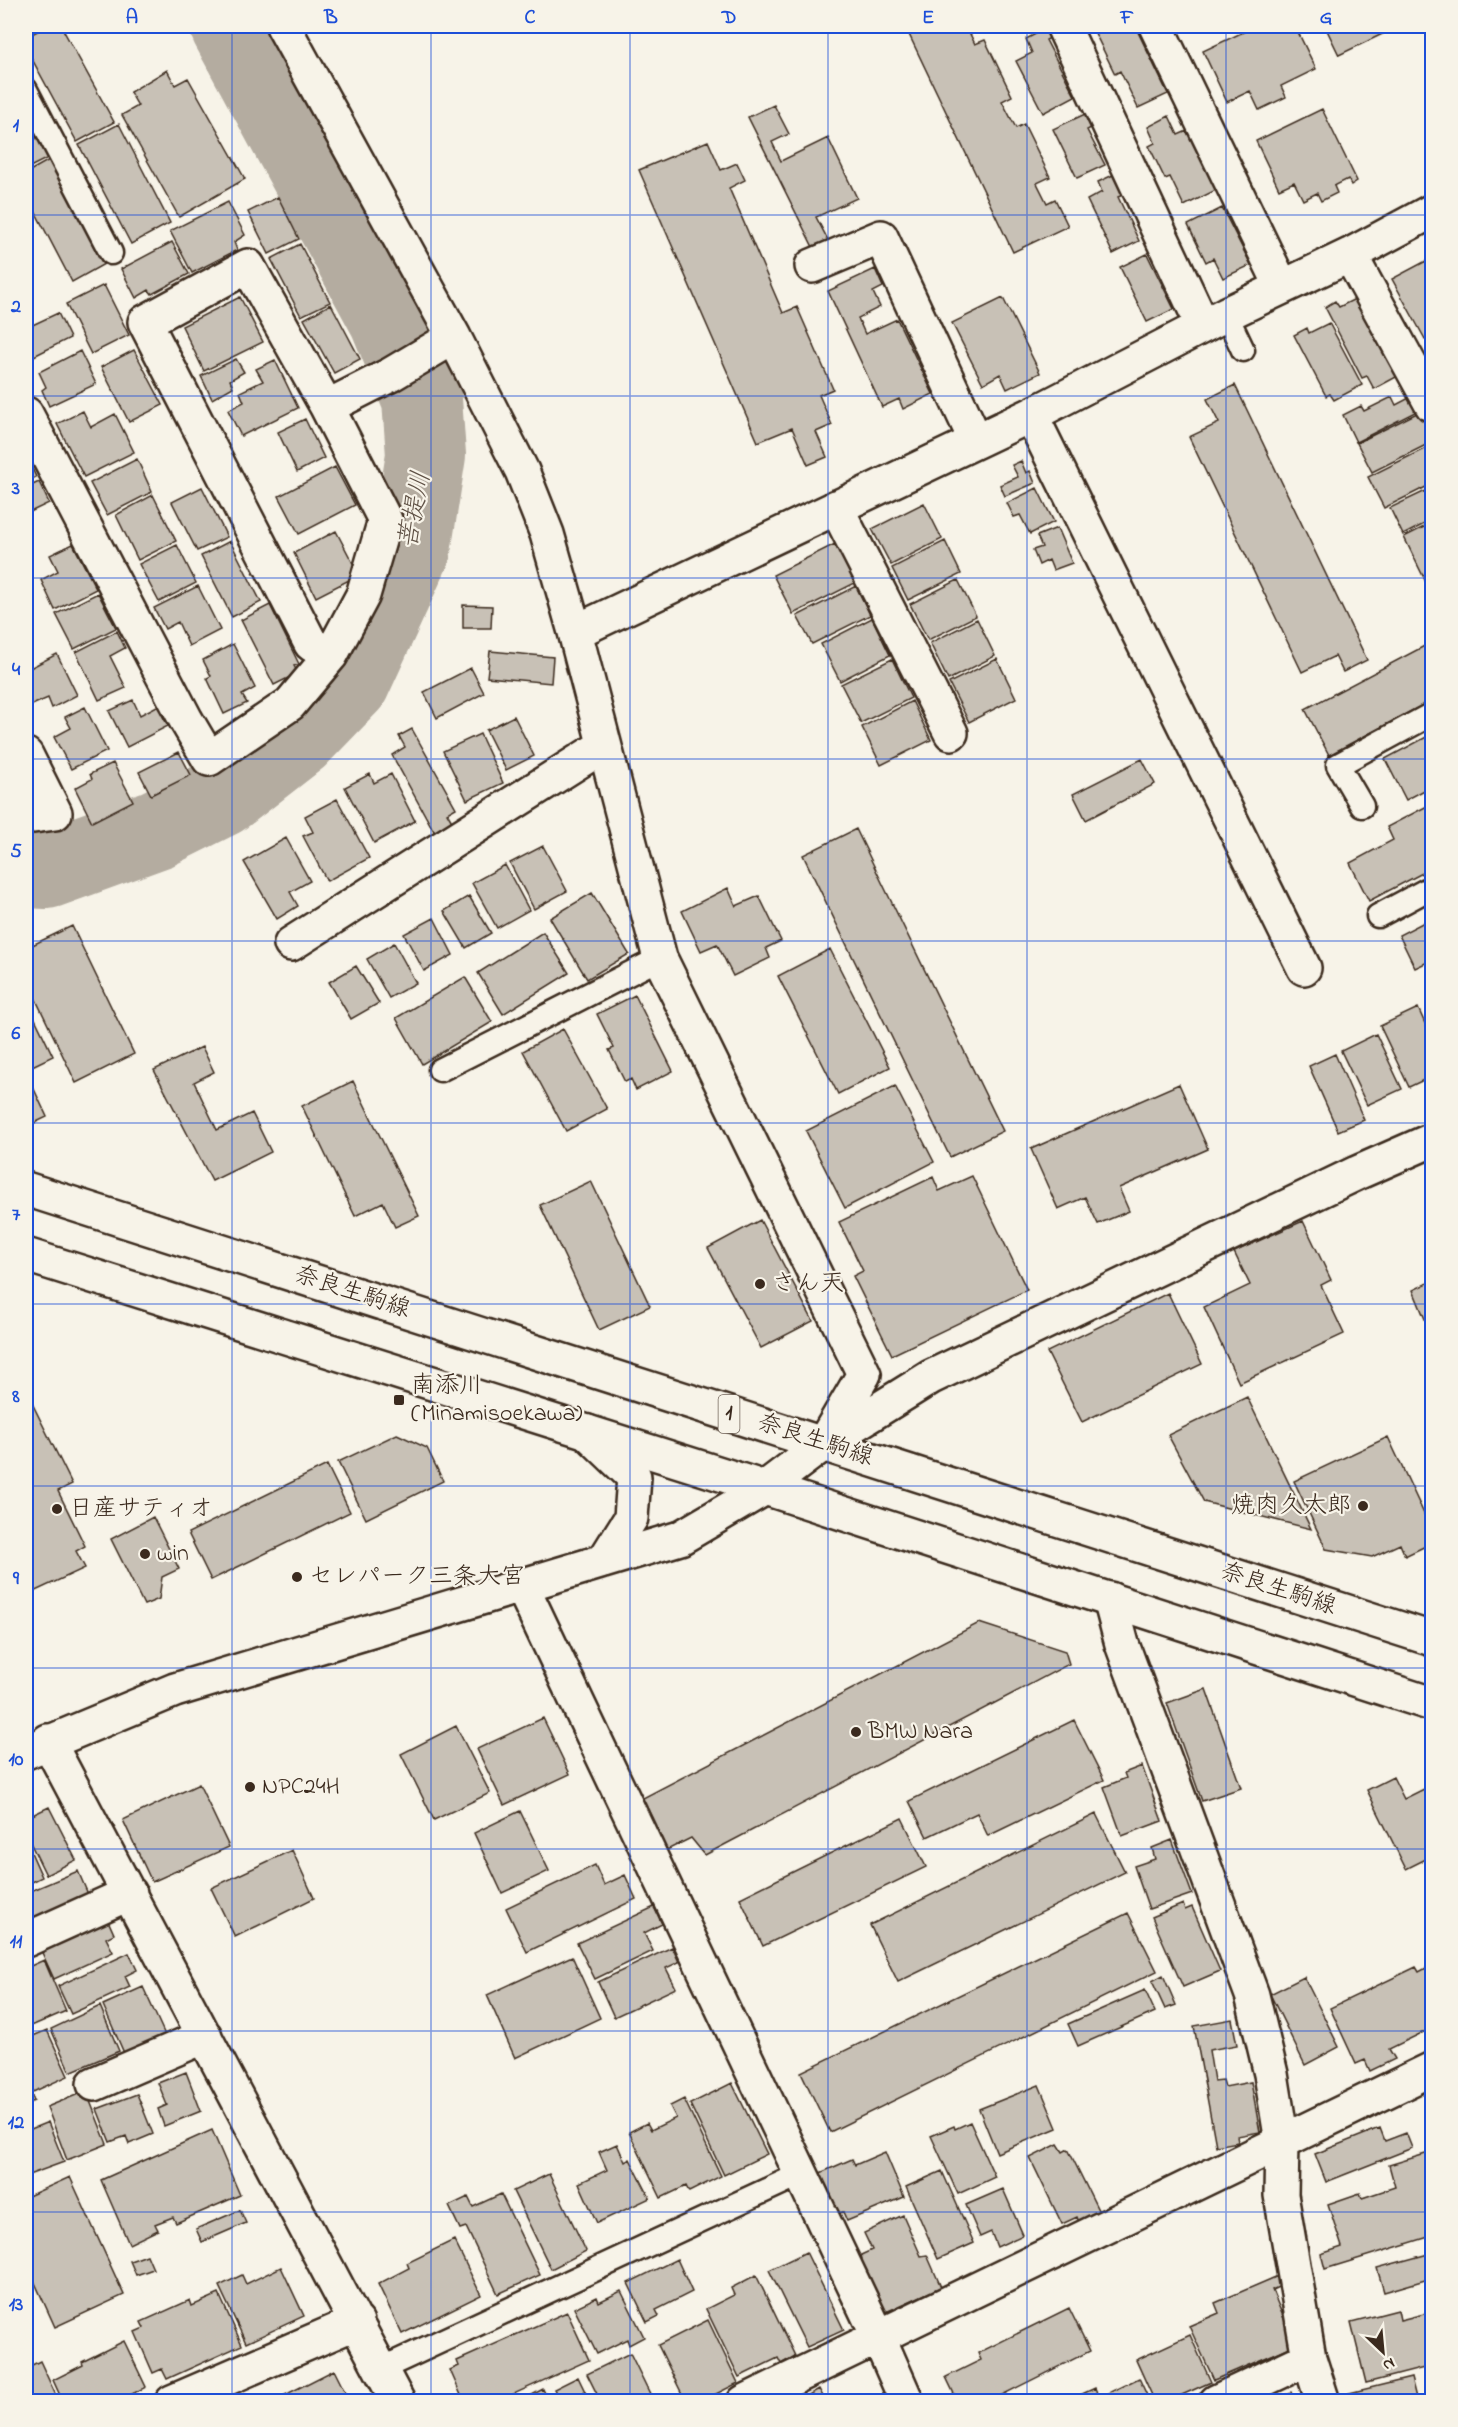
<svg xmlns="http://www.w3.org/2000/svg" width="1458" height="2427" font-family="'Indie Flower','Klee One',sans-serif">
	<style>
		.lines { fill: none; stroke-linecap: round; stroke-linejoin: round }
		.river { stroke: #b4aca0; stroke-width: 80 }
		.building { fill: #c8c1b6; stroke: #3b2a1e; stroke-width: 1.5 }
		.service-casing { stroke: #3b2a1e; stroke-width: 27 }
		.minor-casing { stroke: #3b2a1e; stroke-width: 38 }
		.tertiary-casing { stroke: #3b2a1e; stroke-width: 38 }
		.primary-casing { stroke: #3b2a1e; stroke-width: 38 }
		.service { stroke: #f7f3e8; stroke-width: 22 }
		.minor { stroke: #f7f3e8; stroke-width: 33 }
		.tertiary { stroke: #f7f3e8; stroke-width: 33 }
		.primary { stroke: #f7f3e8; stroke-width: 33 }
		.grid { fill: none; stroke: #1d4ed8; stroke-width: 1.5; stroke-opacity: 0.55 }
		.poi-dot { fill: #3b2a1e; stroke: #f7f3e8; stroke-width: 2 }
		.labels { text-anchor: middle; dominant-baseline: central; stroke-width: 4.5; stroke-linejoin: round; paint-order: stroke }
		.shield { fill: #f7f3e8; stroke: #73665b; stroke-width: 1.5 }
		.shield-label { font-size: 22px; font-weight: bold; fill: #3b2a1e }
		.poi-label { font-size: 24px; fill: #3b2a1e; stroke: #f7f3e8; text-anchor: start }
		.street-label { font-size: 24px; fill: #3b2a1e; stroke: #f7f3e8 }
		.water-label { font-size: 26px; font-style: italic; fill: #5f5145; stroke: #f7f3e8 }
		.neatline { fill: none; stroke: #1d4ed8; stroke-width: 2 }
		.grid-label { font-size: 20px; text-anchor: middle; font-weight: bold; fill: #1d4ed8 }
	</style>
	<rect width="100%" height="100%" fill="#f7f3e8"/>
	<filter id="ink" filterUnits="userSpaceOnUse"><feTurbulence type="fractalNoise" baseFrequency=".0167" numOctaves="2"/><feDisplacementMap in="SourceGraphic" scale="12" xChannelSelector="R" yChannelSelector="G"/><feConvolveMatrix kernelMatrix="1 2 1 2 8 2 1 2 1" color-interpolation-filters="sRGB"/></filter>
	<g filter="url(#ink)">
		<g class="lines">
			<path class="river" d="M26,868L47,869L157,829L221,797L297,738L350,683L411,550L426,455L422,400L389,319L230,26"/>
		</g>
		<path class="building" d="M47,26H61L114,122L77,142L26,48V37Z
			M905,26H966L975,44L985,40L1012,96L1002,101L1016,128L1024,124L1050,177L1037,183L1047,203L1055,199L1068,226L1013,252Z
			M1010,26H1029L1014,33Z
			M1110,26H1125L1127,30L1135,26L1168,94L1138,108L1120,71L1115,74L1095,33Z
			M1256,26H1295L1316,69L1281,86L1286,97L1259,110L1250,91L1227,102L1203,51Z
			M1325,26H1399L1339,55Z
			M1045,29L1050,38L1046,40L1075,96L1043,113L1016,61L1032,53L1026,39Z
			M167,70L175,85L188,78L245,179L179,217L122,115L138,106L130,92Z
			M774,105L789,134L772,142L781,161L828,138L857,198L816,217L828,240L813,247L748,117Z
			M1322,109L1357,181L1351,185L1348,179L1334,186L1337,193L1321,201L1317,193L1303,200L1294,182L1279,189L1256,141Z
			M26,110L50,157L26,169Z
			M1085,114L1091,128L1087,130L1105,165L1077,178L1053,129Z
			M1169,116L1178,135L1187,131L1216,190L1184,206L1170,177L1165,179L1149,146L1155,143L1148,127Z
			M119,124L170,223L131,244L79,145Z
			M708,141L721,170L737,163L745,180L729,188L783,313L797,307L833,389L819,395L832,425L816,432L827,457L808,465L792,428L758,442L639,170Z
			M51,159L106,263L72,282L26,194V173Z
			M1113,175L1123,195L1118,197L1139,241L1113,254L1087,200L1102,192L1098,182Z
			M278,197L299,239L269,254L248,212Z
			M228,202L245,235L234,242L237,250L192,273L170,231Z
			M1222,208L1251,265L1223,278L1213,258L1206,262L1188,225Z
			M172,242L189,274L152,294L149,290L136,298L121,269Z
			M300,244L330,302L301,316L271,259Z
			M1147,254L1174,309L1147,322L1120,267Z
			M1426,261L1432,273V334L1425,339L1392,279Z
			M875,269L883,287L873,292L880,307L858,318L865,334L897,319L933,394L903,409L899,399L882,407L828,291Z
			M104,285L129,335L91,354L66,304Z
			M240,297L263,342L204,371L182,326Z
			M1359,297L1400,375L1374,389L1367,376L1362,378L1325,307L1335,301L1339,307Z
			M1003,298L1040,373L1007,389L1000,374L983,384L952,323Z
			M331,304L360,359L334,373L304,319Z
			M58,313L70,338L26,360V328Z
			M1329,323L1362,385L1334,400L1330,394L1326,396L1294,335L1307,328L1309,333Z
			M134,350L163,405L129,422L101,367Z
			M80,351L96,384L49,406L42,390L46,387L39,372Z
			M236,359L244,372L230,380L233,387L212,399L201,376Z
			M275,360L298,408L241,436L228,410L244,402L240,392L263,381L256,369Z
			M1235,385L1367,660L1343,672L1335,656L1302,672L1189,437L1219,423L1207,399Z
			M1413,396L1419,410L1356,442L1343,415L1361,406L1364,411L1392,397L1396,405Z
			M83,411L91,427L115,414L134,452L84,477L57,424Z
			M1421,411L1432,436V442L1372,472L1357,443Z
			M305,419L324,458L297,472L278,432Z
			M1432,445V484L1384,508L1368,477Z
			M26,456L36,477L26,482Z
			M137,459L152,492L107,515L90,483Z
			M1021,461L1026,473L1030,471L1035,483L1005,496L1000,485L1018,477L1012,465Z
			M335,467L355,505L299,534L279,496Z
			M39,482L49,503L26,514V488Z
			M202,487L227,537L197,551L172,502Z
			M1037,488L1054,522L1030,534L1020,515L1014,517L1007,503Z
			M1432,488V520L1403,535L1390,508Z
			M153,495L176,541L138,560L116,515Z
			M924,503L942,539L891,565L872,529Z
			M1432,523V572L1423,576L1404,537Z
			M1057,528L1072,563L1053,570L1049,560L1039,565L1033,550L1042,547L1037,536Z
			M336,531L359,575L316,597L294,553Z
			M230,541L261,602L232,617L201,556Z
			M945,541L961,574L908,600L892,568Z
			M73,544L96,589L55,610L41,580L58,571L50,555Z
			M835,544L855,583L793,614L773,575Z
			M177,545L196,583L159,602L139,564Z
			M1432,574V596L1424,578Z
			M958,580L976,616L928,640L910,604Z
			M198,586L220,630L189,646L178,622L165,629L154,608Z
			M856,586L870,615L812,644L797,616Z
			M98,593L116,628L74,649L56,614Z
			M270,605L299,664L294,666L298,673L274,685L241,620Z
			M463,605L492,606L491,628H463Z
			M872,618L890,655L840,681L821,644Z
			M977,619L995,656L948,680L930,643Z
			M117,631L125,648L110,656L126,688L99,700L76,652Z
			M1432,642V700L1329,755L1305,709Z
			M233,644L255,688L242,695L247,703L224,714L207,678L211,676L203,660Z
			M490,651L553,657L551,683L487,677Z
			M57,654L77,695L52,708L48,698L32,705L26,691V670Z
			M892,659L911,698L861,723L841,684Z
			M997,659L1016,698L969,722L949,683Z
			M471,668L484,693L437,718L424,692Z
			M133,700L140,715L157,706L168,726L127,747L109,711Z
			M912,701L931,740L881,765L862,727Z
			M85,707L107,751L71,769L54,737L71,728L65,717Z
			M514,716L534,756L506,770L486,730Z
			M412,729L456,808L447,813L454,825L436,835L392,755L405,747L399,736Z
			M480,734L503,783L467,800L443,751Z
			M1432,734V786L1406,800L1385,759Z
			M179,752L191,775L151,795L139,772Z
			M1142,759L1155,784L1086,820L1073,794Z
			M113,763L133,801L92,822L75,788L92,779L90,774Z
			M370,774L374,783L391,774L415,821L374,843L345,787Z
			M337,799L369,858L327,881L303,836L313,832L305,816Z
			M1431,804L1432,868L1369,901L1350,863L1393,840L1387,827Z
			M856,829L1003,1131L950,1157L803,855Z
			M286,838L310,881L290,892L298,906L277,919L244,862Z
			M543,846L567,891L534,909L510,863Z
			M505,865L529,910L497,928L472,883Z
			M728,888L736,906L759,896L781,941L766,948L770,958L733,976L717,944L701,951L682,911Z
			M592,893L629,954L587,979L550,918Z
			M469,896L491,933L466,948L444,911Z
			M434,918L453,955L424,971L404,934Z
			M1432,918V952L1429,953L1432,960L1415,968L1399,935Z
			M72,926L134,1054L76,1083L26,979V948Z
			M543,932L569,973L503,1014L478,973Z
			M394,943L416,983L389,998L367,959Z
			M830,949L890,1067L838,1094L778,976Z
			M356,966L379,1003L351,1019L329,982Z
			M465,977L492,1022L422,1064L396,1018Z
			M635,995L673,1071L636,1090L631,1079L625,1082L609,1050L614,1048L597,1014Z
			M26,1000L53,1056L26,1069Z
			M1418,1008L1432,1039V1076L1409,1087L1380,1026Z
			M563,1029L607,1109L566,1131L523,1051Z
			M1376,1034L1402,1089L1367,1105L1341,1051Z
			M202,1047L214,1072L194,1082L217,1130L252,1113L271,1152L212,1181L154,1070Z
			M1335,1054L1364,1120L1338,1131L1309,1066Z
			M26,1072L47,1117L26,1127Z
			M353,1081L419,1216L395,1227L383,1202L355,1216L302,1106Z
			M1179,1084L1208,1149L1119,1188L1129,1211L1098,1224L1085,1197L1058,1209L1031,1149Z
			M895,1086L934,1162L845,1208L806,1131Z
			M972,1176L1027,1290L892,1355L853,1276L863,1271L839,1222L933,1177L939,1191Z
			M591,1181L650,1306L599,1330L540,1205Z
			M760,1220L813,1321L761,1348L708,1248Z
			M1303,1221L1331,1280L1321,1285L1344,1334L1239,1383L1204,1307L1250,1285L1234,1252Z
			M1432,1281V1336L1413,1290Z
			M1168,1293L1202,1364L1082,1422L1047,1352Z
			M26,1391L72,1484L58,1491L85,1546L76,1551L85,1568L29,1594L26,1586Z
			M1247,1397L1311,1529L1204,1502L1168,1435Z
			M397,1434L427,1448L443,1481L366,1519L338,1462Z
			M1388,1437L1432,1531V1543L1405,1556L1400,1544L1372,1557L1326,1549L1294,1481Z
			M327,1465L350,1512L211,1580L188,1533Z
			M153,1517L179,1569L162,1577L159,1599L144,1605L111,1539Z
			M979,1623L1065,1651L1069,1664L705,1855L691,1838L667,1850L641,1799Z
			M1206,1689L1241,1788L1202,1801L1167,1703Z
			M543,1718L570,1774L504,1805L477,1749Z
			M1074,1720L1104,1780L988,1836L977,1813L927,1837L909,1801Z
			M456,1726L490,1793L434,1820L401,1754Z
			M1142,1766L1162,1821L1122,1836L1104,1787L1126,1778L1124,1773Z
			M1393,1777L1404,1799L1432,1785V1856L1406,1869L1367,1790Z
			M199,1784L229,1847L152,1882L123,1820Z
			M49,1807L76,1860L46,1875L26,1834V1818Z
			M520,1811L549,1871L502,1893L474,1833Z
			M1096,1814L1125,1872L898,1982L870,1925Z
			M902,1818L926,1867L763,1946L740,1898Z
			M1172,1840L1192,1894L1149,1909L1134,1866L1155,1859L1152,1848Z
			M26,1841L42,1877L26,1885Z
			M292,1850L314,1898L235,1937L211,1888Z
			M595,1865L604,1885L625,1875L636,1899L527,1952L506,1908Z
			M78,1871L91,1901L31,1927L26,1915V1893Z
			M1183,1904L1185,1910L1192,1907L1220,1971L1183,1987L1152,1917Z
			M654,1907L662,1924L644,1933L653,1951L595,1979L577,1943Z
			M1128,1913L1157,1971L830,2132L801,2072Z
			M106,1916L114,1934L106,1938L113,1952L54,1979L39,1946Z
			M672,1947L679,1962L666,1968L676,1988L614,2017L598,1982Z
			M129,1953L137,1970L125,1976L130,1987L71,2014L58,1986Z
			M572,1956L600,2018L515,2058L487,1995Z
			M44,1960L66,2011L29,2027L26,2020V1968Z
			M1416,1967L1419,1972L1428,1967L1432,1977V2028L1389,2049L1395,2059L1370,2071L1365,2060L1356,2064L1330,2008Z
			M1163,1975L1176,2005L1165,2009L1152,1981Z
			M1304,1977L1339,2047L1305,2065L1270,1994Z
			M143,1987L165,2035L124,2053L103,2005Z
			M1145,1990L1155,2012L1078,2046L1068,2024Z
			M100,2006L119,2051L70,2072L51,2029Z
			M1232,2019L1237,2045L1209,2050L1214,2081L1223,2080L1225,2087L1251,2082L1260,2132L1237,2136L1238,2142L1216,2146L1194,2026Z
			M47,2030L68,2076L33,2092L26,2075V2039Z
			M186,2072L201,2111L164,2126L158,2109L167,2105L158,2083Z
			M26,2083L34,2101L26,2105Z
			M732,2083L767,2154L724,2175L690,2104Z
			M1039,2085L1057,2128L997,2153L979,2109Z
			M86,2091L107,2144L67,2160L47,2107Z
			M137,2094L153,2134L129,2144L126,2136L110,2142L97,2109Z
			M684,2099L721,2176L689,2192L686,2186L661,2198L629,2132L647,2123L651,2130L676,2118L670,2106Z
			M48,2122L64,2162L26,2176V2131Z
			M970,2122L995,2177L958,2194L931,2136L954,2126L955,2129Z
			M1380,2128L1385,2141L1406,2133L1412,2148L1326,2182L1315,2154Z
			M212,2130L240,2195L176,2223L173,2217L155,2224L158,2230L129,2244L101,2180Z
			M617,2144L625,2162L630,2159L650,2198L597,2223L579,2183L607,2170L599,2152Z
			M1058,2144L1063,2152L1068,2149L1099,2212L1079,2222L1077,2217L1062,2224L1030,2158Z
			M885,2152L904,2197L847,2221L843,2212L836,2214L818,2174L852,2159L855,2165Z
			M1429,2153L1432,2163V2236L1325,2269L1321,2254L1342,2247L1328,2204L1360,2193L1362,2198L1395,2187L1389,2165Z
			M942,2171L974,2243L938,2259L906,2187Z
			M549,2174L586,2251L551,2269L513,2191Z
			M70,2177L124,2295L55,2327L31,2274L26,2277V2197Z
			M1003,2189L1023,2235L997,2247L991,2232L980,2237L966,2205Z
			M501,2194L540,2275L498,2294L466,2227L460,2229L449,2206L468,2197L473,2207Z
			M240,2210L246,2223L202,2242L196,2229Z
			M903,2215L921,2256L927,2255L941,2287L886,2312L866,2269L863,2271L858,2260L862,2259L861,2255L872,2250L864,2233Z
			M454,2240L481,2295L402,2334L378,2284L409,2268L407,2263Z
			M806,2252L844,2330L807,2347L769,2270Z
			M1432,2253V2278L1384,2292L1377,2268Z
			M147,2255L153,2269L136,2275L130,2261Z
			M677,2259L692,2292L656,2310L659,2316L647,2322L628,2283Z
			M281,2267L304,2316L246,2343L219,2286L242,2275L246,2284Z
			M756,2275L795,2356L781,2364L778,2358L739,2377L706,2309L734,2295L731,2288Z
			M1278,2276L1283,2285L1272,2290L1295,2345L1214,2380L1189,2326L1219,2313L1215,2303Z
			M621,2291L644,2337L629,2345L627,2339L597,2354L574,2308L597,2297L599,2302Z
			M219,2294L242,2345L167,2379L162,2369L153,2373L135,2332L144,2328L141,2322L190,2300L192,2306Z
			M1069,2308L1090,2351L988,2402H958L946,2377L981,2360L978,2353Z
			M1398,2310L1400,2320L1432,2312V2366L1366,2383L1351,2322Z
			M567,2312L589,2360L496,2402H464L450,2370L459,2366L457,2361Z
			M708,2320L738,2383L700,2402H686L658,2345Z
			M1190,2335L1211,2382L1166,2402H1155L1136,2360Z
			M124,2341L146,2387L116,2402H63L53,2380L83,2365L82,2362Z
			M630,2353L654,2402H601L587,2374Z
			M40,2361L59,2402H26V2368Z
			M334,2370L350,2402H276L275,2400Z
			M578,2377L590,2402H561L554,2389Z
			M1139,2378L1150,2402H1107L1104,2395Z
			M1411,2378L1417,2402H1351L1349,2393Z
			M1095,2388L1101,2402H1065Z
			M543,2389L549,2402H519Z
			M819,2389L826,2402H796Z
			M1291,2392L1296,2402H1272Z"/>
		<g class="lines">
			<g class="service-casing">
				<path id="service" d="M26,90L111,253
					M1226,314L1243,350
					M1362,806L1338,765L1432,714
					M1378,916L1432,887
					M440,1070L660,958
					M381,2369L801,2174"/>
			</g>
			<g class="minor-casing">
				<path id="minor" d="M283,26L454,337L522,471L547,534L575,632L660,958L864,1374L823,1444
					M1063,26L1203,326
					M1156,26L1282,287
					M1350,255L1432,405
					M812,266L881,237L976,441
					M327,407L248,266L145,322L311,644L331,655
					M26,414L186,720L209,759L290,704L331,655L363,595L385,520L327,407L390,375L454,337
					M1031,415L1304,968
					M836,507L951,733
					M575,632L1031,415L1226,314L1350,255L1432,211
					M26,755L55,813L26,817
					M291,944L603,746
					M828,1441L931,1377L1357,1173L1432,1140
					M522,1586L879,2338L907,2402
					M1110,1599L1122,1644L1252,1995L1271,2074L1282,2142L1281,2195L1309,2358L1323,2402
					M48,1741L398,2402
					M26,1940L130,1893
					M94,2084L205,2036
					M172,2402L357,2322
					M744,2402L1432,2069
					M1216,2402L1309,2358"/>
			</g>
			<g class="tertiary-casing">
				<path id="tertiary" d="M587,1432L634,1477L631,1518L604,1561
					M26,1752L175,1690L680,1538L765,1488L823,1444"/>
			</g>
			<g class="primary-casing">
				<path id="primary" d="M26,1189L1432,1639
					M26,1255L765,1488L1432,1704"/>
			</g>
			<use href="#service" class="service"/>
			<use href="#minor" class="minor"/>
			<use href="#tertiary" class="tertiary"/>
			<use href="#primary" class="primary"/>
		</g>
	</g>
	<path class="grid" d="M232,26V2402M431,26V2402M630,26V2402M828,26V2402M1027,26V2402M1226,26V2402M26,215H1432M26,396H1432M26,578H1432M26,759H1432M26,941H1432M26,1123H1432M26,1304H1432M26,1486H1432M26,1668H1432M26,1849H1432M26,2031H1432M26,2212H1432"/>
	<g class="poi-dot">
		<circle cx="760" cy="1284" r="6"/>
		<rect x="393" y="1394" width="12" height="12" rx="3"/>
		<circle cx="1363" cy="1506" r="6"/>
		<circle cx="57" cy="1509" r="6"/>
		<circle cx="145" cy="1554" r="6"/>
		<circle cx="297" cy="1577" r="6"/>
		<circle cx="856" cy="1732" r="6"/>
		<circle cx="250" cy="1787" r="6"/>
	</g>
	<g class="labels">
		<rect class="shield" x="718.5" y="1395" width="21" height="38" rx="4.5"/>
		<g class="shield-label">
			<text x="729" y="1414">1</text>
		</g>
		<g class="poi-label">
			<text x="772" y="1284">さん天</text>
			<text x="411" y="1386">南添川<tspan x="411" dy="28">(Minamisoekawa)</tspan></text>
			<text x="1351" y="1506" text-anchor="end">焼肉久太郎</text>
			<text x="69" y="1509">日産サティオ</text>
			<text x="157" y="1554">win</text>
			<text x="309" y="1577">セレパーク三条大宮</text>
			<text x="868" y="1732">BMW Nara</text>
			<text x="262" y="1787">NPC24H</text>
		</g>
		<g class="street-label">
			<text transform="translate(352 1293) rotate(18)">奈良生駒線</text>
			<text transform="translate(815 1441) rotate(18)">奈良生駒線</text>
			<text transform="translate(1278 1590) rotate(18)">奈良生駒線</text>
		</g>
		<g class="water-label">
			<text transform="translate(416 510) rotate(-79)">菩提川</text>
		</g>
	</g>
	<rect width="1458" height="2427" fill="none" stroke="#f7f3e8" stroke-width="66"/>
	<g transform="translate(1383 2352) rotate(154)" stroke="#f7f3e8" stroke-width="4.5" paint-order="stroke">
	<path d="M0-4.5L10 22L0 15L-10 22Z" fill="#3b2a1e"/>
	<text y="-9" font-size="16" font-weight="bold" text-anchor="middle" fill="#3b2a1e">N</text>
	</g>
	<rect x="33" y="33" width="1392" height="2361" class="neatline"/>
	<g class="grid-label">
		<text x="132" y="23">A</text>
		<text x="331" y="23">B</text>
		<text x="530" y="23">C</text>
		<text x="729" y="23">D</text>
		<text x="928" y="23">E</text>
		<text x="1127" y="23">F</text>
		<text x="1326" y="23">G</text>
		<text x="16" y="131">1</text>
		<text x="16" y="312">2</text>
		<text x="16" y="494">3</text>
		<text x="16" y="675">4</text>
		<text x="16" y="857">5</text>
		<text x="16" y="1039">6</text>
		<text x="16" y="1220">7</text>
		<text x="16" y="1402">8</text>
		<text x="16" y="1584">9</text>
		<text x="16" y="1765">10</text>
		<text x="16" y="1947">11</text>
		<text x="16" y="2128">12</text>
		<text x="16" y="2310">13</text>
	</g>
</svg>
